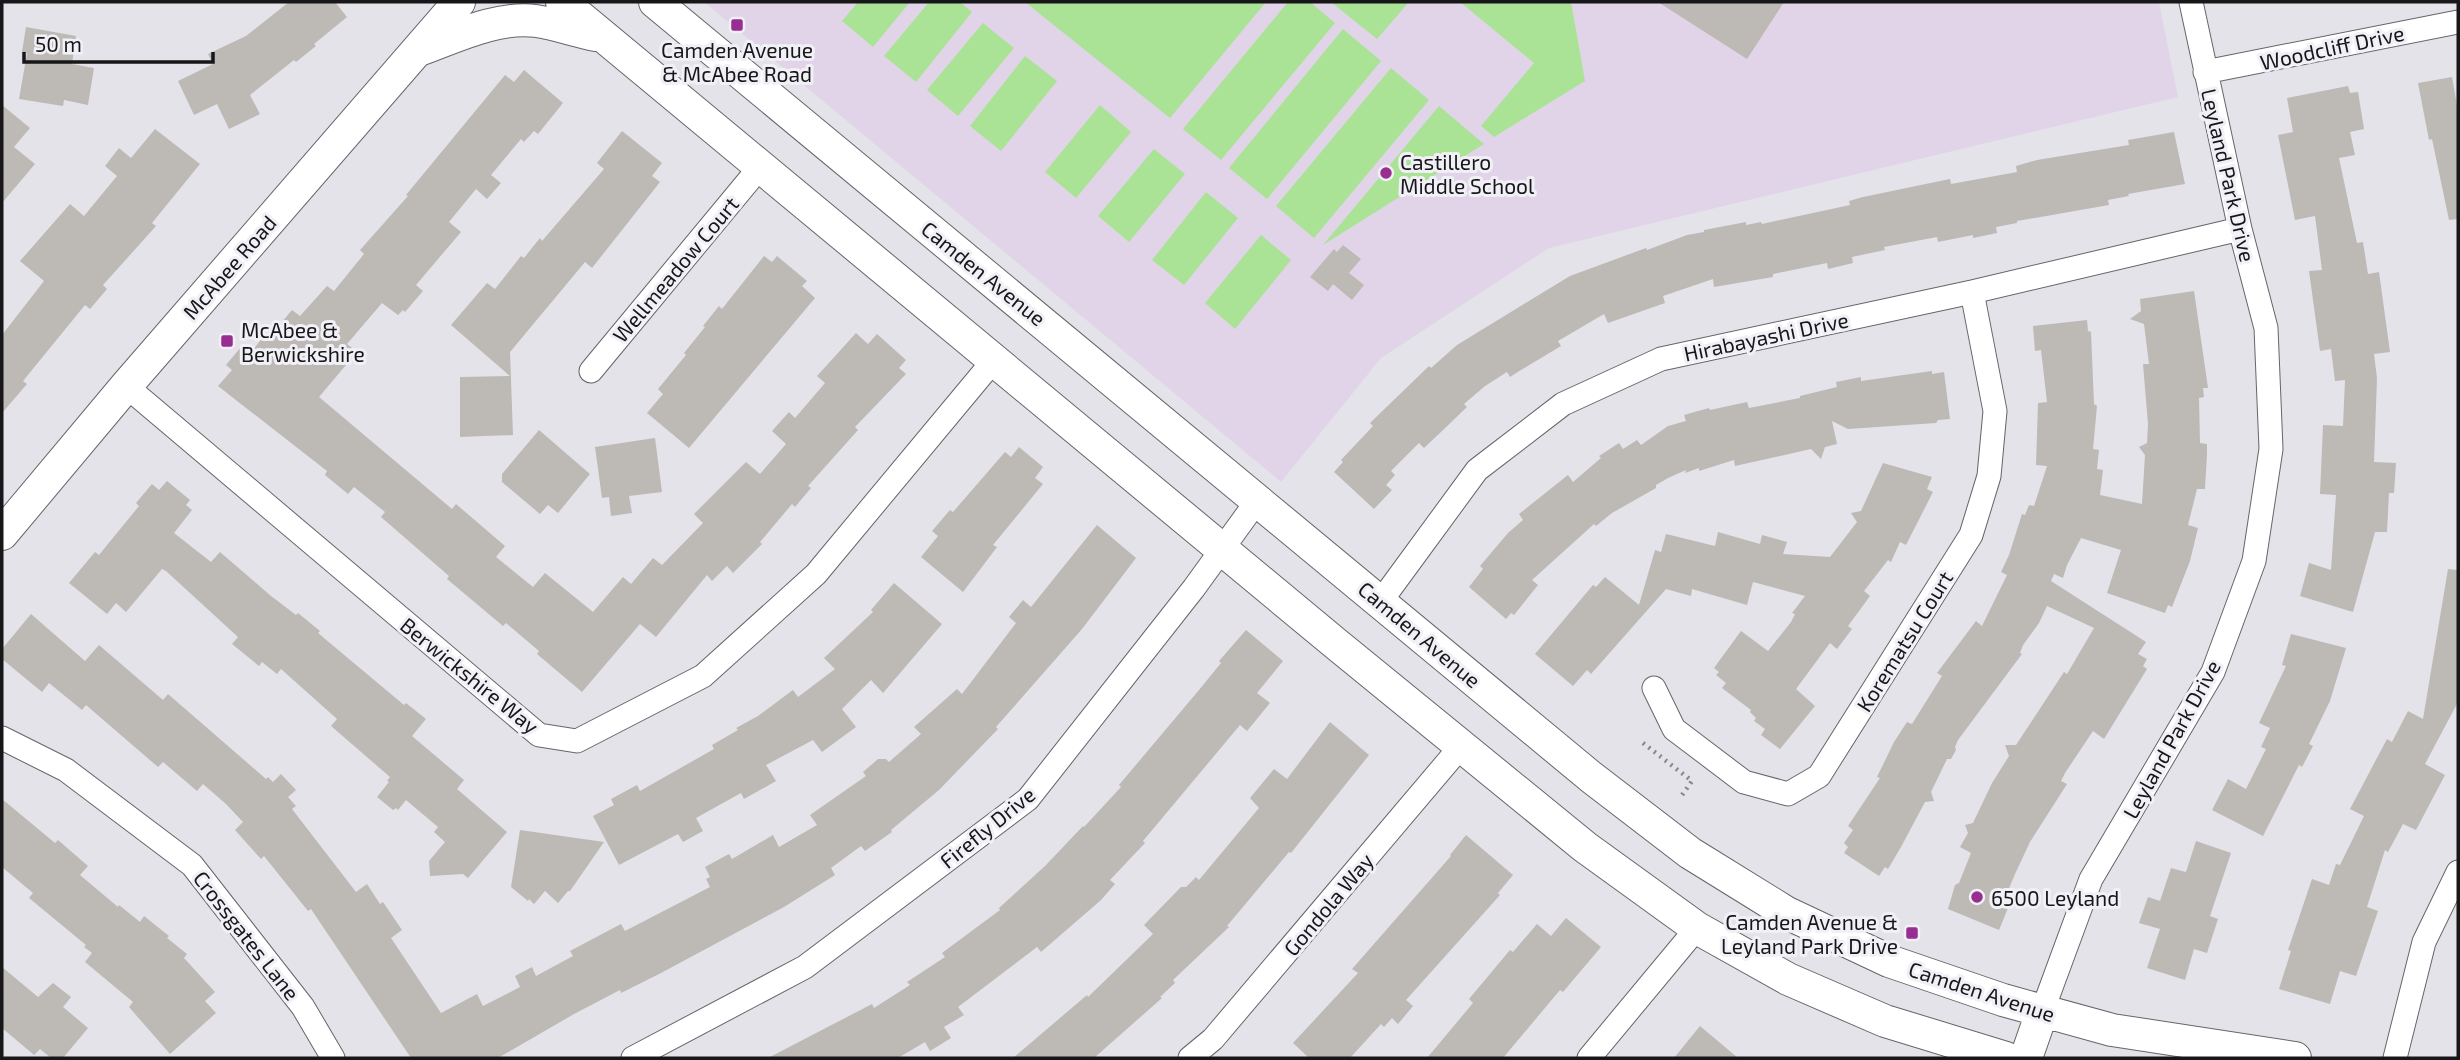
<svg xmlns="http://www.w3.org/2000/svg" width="2460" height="1060" font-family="'Exo 2',sans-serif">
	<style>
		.education { fill: #e2d4e8 }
		.green { fill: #aae296 }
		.building { fill: #bdb9b4 }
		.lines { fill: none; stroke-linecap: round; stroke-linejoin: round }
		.street-casing { stroke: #65656a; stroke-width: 25 }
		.secondary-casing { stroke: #65656a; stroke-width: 34 }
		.path { stroke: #87878b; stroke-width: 4.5; stroke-dasharray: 2 5; stroke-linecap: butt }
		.street { stroke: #fff; stroke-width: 23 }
		.secondary { stroke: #fff; stroke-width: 32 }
		.poi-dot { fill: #982e90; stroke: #f0f0f6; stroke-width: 2.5 }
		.labels { text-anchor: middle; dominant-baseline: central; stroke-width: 6; stroke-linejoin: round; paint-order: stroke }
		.street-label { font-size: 21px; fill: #171719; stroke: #f0f0f6 }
		.poi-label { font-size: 21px; fill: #171719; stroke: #f0f0f6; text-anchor: start }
	</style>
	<rect width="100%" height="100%" fill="#e3e3e9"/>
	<path class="education" d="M704,2H2159L2178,97L1549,248L1381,358L1281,482Z"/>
	<path class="green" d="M858,2H910L873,47L842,21Z
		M929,2H960L972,12L916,82L884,56Z
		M1025,2H1266L1170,118Z
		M1288,2H1310L1335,23L1221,160L1183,129Z
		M1331,2H1409L1377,39Z
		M1460,2H1571L1585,81L1494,137L1481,126L1534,63Z
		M983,23L1014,48L958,116L927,90Z
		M1343,29L1381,61L1267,199L1229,168Z
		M1025,56L1057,81L1001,151L970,126Z
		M1391,68L1429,100L1314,238L1276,206Z
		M1100,105L1131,132L1076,198L1045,172Z
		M1439,106L1484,144L1323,245Z
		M1154,149L1185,174L1129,242L1098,216Z
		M1206,192L1238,218L1184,285L1152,260Z
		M1261,235L1291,260L1235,329L1205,303Z"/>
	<path class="building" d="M289,2H335L347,17L314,44L316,46L296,62L294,60L250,95L260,114L229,129L217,104L194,115L178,81L213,64L208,54L246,36Z
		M1658,2H1784L1747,59Z
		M26,27L76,36L72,64L94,68L88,105L64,100L63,106L19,99L27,53L22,52Z
		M524,70L563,103L538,134L534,131L524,142L521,139L491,175L501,183L487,199L476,189L449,222L461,232L416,285L423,291L405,312L403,310L398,315L382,303L347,344L357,352L319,397L452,509L456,504L505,546L496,557L533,587L545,573L593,612L623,577L631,584L653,558L662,565L703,523L694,514L746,462L760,474L786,444L772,431L789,412L795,418L825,383L817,376L856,333L868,344L877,334L906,360L899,368L906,374L855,427L858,430L808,486L811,488L795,507L792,504L760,542L762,544L733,573L727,566L712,581L707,575L656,637L640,624L582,692L537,654L539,651L506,623L503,626L447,579L449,576L381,517L385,512L354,487L348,494L325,475L327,471L218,386L232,370L226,365L241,347L250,354L262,338L266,341L292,310L300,316L327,286L334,291L364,254L360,250L408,196L406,195L505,75L514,82Z
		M2452,77L2458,111V219L2449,220L2432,139L2429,140L2418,83Z
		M2348,86L2350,93L2358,92L2364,129L2350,132L2355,155L2339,158L2357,243L2363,242L2368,274L2379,272L2390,352L2374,354L2377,378L2374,462L2396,463L2394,493H2389L2387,532H2375L2353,612L2300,596L2309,563L2331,570L2336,495L2320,494L2323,425L2343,426L2345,380L2335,381L2331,349L2320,351L2309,271L2322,270L2315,216L2295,220L2278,135L2293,132L2287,98Z
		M2,105L30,128L14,147L35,164L2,203Z
		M155,129L200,164L152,223L156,226L103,285L107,289L90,309L85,305L23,381L27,384L2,413V335L44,281L20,261L70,204L84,216L117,176L105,166L119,148L131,158Z
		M622,131L662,163L652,176L660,182L592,268L585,262L510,352L513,435L460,437V377L510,376L451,325L487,283L495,289L521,256L524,258L540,238L542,241L604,169L597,163Z
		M2174,132L2185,184L2128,194L2129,196L2108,200L2109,205L2017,221V223L1996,227L1997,233L1973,238V235L1938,242L1937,237L1884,247L1885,250L1852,257L1853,263L1828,269L1827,263L1773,274V277L1714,287L1713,279L1663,296L1665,303L1608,323L1604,314L1558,341L1561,346L1521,370L1510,377L1507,372L1485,386L1464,404L1467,407L1442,431L1424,448L1419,443L1391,471L1395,475L1386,485L1392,490L1374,509L1334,472L1343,462L1341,460L1373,426L1370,423L1429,366L1431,368L1457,345L1570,276L1646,248L1647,250L1687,235L1704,232V230L1746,222V225L1761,222L1762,224L1850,205L1849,201L1863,197L1950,179L1951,184L2017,172L2016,166L2037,160L2129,145L2128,140Z
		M1343,245L1361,259L1349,273L1364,285L1352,300L1333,284L1328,291L1310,277L1334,249L1337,252Z
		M764,256L772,262L777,256L807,281L802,286L815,298L689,448L647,413L663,394L658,389L686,355L684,353L705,327L703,326L719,306L722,309Z
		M2194,291L2208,388H2203L2204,397L2199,398L2200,443L2207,444V454L2205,489H2197L2188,525L2198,528L2190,561L2172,607L2168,605L2165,613L2107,593L2121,550L2081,538L2067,565L2063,578L2054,574L2051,581L2146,642L2138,654L2147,659L2143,666L2147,669L2104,739L2093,731L2065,773L2061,781L2067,784L2030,842L2015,874L2002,905L2008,908L1999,930L1948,909L1955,885L1959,883L1971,853L1960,847L1968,833L1965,825L1973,823L1992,783L2009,756L2005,745H2016L2064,672L2067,674L2094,628L2047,606L2039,623L2023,645L2020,653L2022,654L1958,740L1955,747L1956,750L1951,759H1947L1931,792L1934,801L1925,802L1901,847L1888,869L1885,867L1879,876L1844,853L1848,847L1844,843L1853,830L1848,826L1880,778L1877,777L1894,742L1907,722L1912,724L1942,676L1937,673L1976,621L1982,626L2007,575L2001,572L2009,555L2022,514L2025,515L2029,505L2034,506L2047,466L2036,465L2038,403L2047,402L2041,350L2035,351L2033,326L2087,320L2088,331L2091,332L2094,404L2097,406L2093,449L2099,450L2097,469L2103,470L2100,495L2142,504L2145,455L2139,447L2147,443L2148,424L2143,364H2149L2144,324L2130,319L2141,311L2140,299Z
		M1932,371V374L1944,372L1950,419L1938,420L1936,423L1848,429L1832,421L1837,444L1825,447L1821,459L1811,449L1735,466L1734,460L1699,471V468L1685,473L1686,470L1668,478L1656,485V488L1612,513L1596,526L1594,524L1532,580L1538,585L1514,615L1511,613L1506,619L1469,587L1483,569L1480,566L1508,533L1523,520L1519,514L1568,475L1573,482L1601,458L1599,456L1619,443L1623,449L1637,440L1641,445L1668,426L1686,421L1684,415L1709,408L1710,410L1747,402L1749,408L1800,398V396L1837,387L1836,382L1861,377V381Z
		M539,430L590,474L558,513L548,505L540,514L502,482V474Z
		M655,438L662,492L629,496L632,513L611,516L609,497L602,498L595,447Z
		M1019,447L1043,467L1035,478L1043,484L993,545L997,547L963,592L921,557L938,536L932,531L950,510L953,512L1005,452L1011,457Z
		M1883,463L1932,477L1927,489L1933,492L1906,545L1900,542L1891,562L1888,560L1864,591L1870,596L1848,626L1852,629L1837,649L1830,643L1796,689L1815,706L1780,749L1761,735L1765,729L1754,721L1756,718L1750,712L1751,710L1722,688L1726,683L1716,675L1719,672L1714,668L1741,631L1768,651L1791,622L1795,614L1792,613L1805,596L1753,582L1747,605L1692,589L1691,596L1666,589L1591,674L1587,670L1573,686L1535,654L1593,585L1596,587L1605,577L1639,605L1655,550L1661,552L1666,534L1715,546L1718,532L1760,544L1762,535L1787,542L1783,554L1830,557L1857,522L1851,513L1861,511Z
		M167,481L190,500L186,505L192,510L174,533L211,562L220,552L271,596L296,615L298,613L320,631L318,633L404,705L406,703L426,719L412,736L464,780L457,789L507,832L468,878L463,874L430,876L429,861L445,842L434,832L438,827L406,800L398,810L396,808L393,810L377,797L389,782L387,781L390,777L331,726L337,719L281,669L277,674L262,662L259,666L232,644L238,637L166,571L162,569L126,612L116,603L107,614L69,583L95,552L99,555L139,506L136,503L152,484L159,490Z
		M1097,525L1136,558L1082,629L996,727L998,729L939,790L891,830L892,832L865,851L861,846L831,868L835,875L784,907L661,973L621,993L620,990L574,1014L498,1058H411L311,909L308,911L264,856L261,859L235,830L243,822L226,804L203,784L197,791L163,762L158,767L86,705L82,710L49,683L42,692L2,659V649L31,614L85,661L99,645L163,700L168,694L266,779L268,777L273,782L281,774L296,790L288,797L296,806L292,809L356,892L367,884L380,904L383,902L402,930L391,938L441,1013L477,994L483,1006L520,987L515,976L532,967L536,976L573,956L570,951L621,924L625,931L710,887L706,879L710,877L705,867L729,854L732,859L773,835L779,847L817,825L810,815L866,776L863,772L878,759H886L889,762L921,734L914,727L957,689L962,694L1016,623L1009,617L1023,600L1031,607Z
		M2448,569L2458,570V702L2425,764L2445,775L2416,830L2403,824L2388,852L2385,850L2367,907L2378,911L2356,976L2340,971L2330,1004L2279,989L2291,951L2288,950L2312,879L2329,885L2336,864L2340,865L2364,816L2350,809L2387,739L2392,742L2408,711L2423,719Z
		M894,583L942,624L883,693L871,680L842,709L856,727L822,752L813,740L766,765L776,781L744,799L741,793L696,818L703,831L683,842L678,834L619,865L593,816L614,805L611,799L637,785L640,791L714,749L712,745L738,730L736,728L758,716L793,690L798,697L835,669L824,658L873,612L871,610Z
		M1246,630L1283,661L1257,693L1270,703L1247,731L1240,725L1143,841L1145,843L1110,880L1115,884L1101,900L1041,952L1037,947L958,1007L964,1015L944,1027L951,1038L930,1051L925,1042L898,1058H768L872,1004L874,1008L910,985L907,982L945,957L942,953L1000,910L999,908L1045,866L1083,826L1084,827L1121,787L1119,785L1199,690L1221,663L1219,661Z
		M2291,634L2346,648L2330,701L2309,744L2313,746L2302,767L2299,765L2263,836L2212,810L2228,779L2246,789L2266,749L2261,747L2270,728L2259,723L2286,666L2282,665Z
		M1330,722L1369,755L1291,853L1289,852L1227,926L1229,927L1173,980L1175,983L1160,997L1162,998L1094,1058H1013L1087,995L1088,997L1153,934L1144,925L1181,887H1186L1196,877L1199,880L1259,808L1250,798L1274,769L1287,779Z
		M2,799L55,843L58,840L88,866L80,875L118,907L119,905L140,922L144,916L169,936L167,938L187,954L184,958L215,992L205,1001L216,1013L170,1054L129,1007L133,1002L85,962L92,953L84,947L86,945L29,898L33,893L2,867Z
		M520,830L604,842L570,891H568L558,903L545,891L534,904L529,899L528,901L511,887Z
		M1466,835L1513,875L1498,893L1500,895L1406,1000L1413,1006L1398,1024L1392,1018L1384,1027L1381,1024L1350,1058H1309L1293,1043L1358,973L1352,969L1451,856L1450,855Z
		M2196,841L2231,853L2210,916L2218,919L2207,953L2194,949L2185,980L2147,968L2160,929L2139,923L2148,897L2160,901L2171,868L2186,872Z
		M1566,918L1601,947L1563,992L1560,990L1503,1058H1427L1473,1003L1469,999L1510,950L1513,952L1537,924L1551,936Z
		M2,967L38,997L53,983L71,997L63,1007L88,1028L63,1058H51L40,1049L34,1055L2,1028Z
		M1700,1026L1738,1058H1674Z"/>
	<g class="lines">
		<g class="street-casing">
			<path id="street" d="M2205,72L2458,22
				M591,371L760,167
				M126,386L539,735L577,741L703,676L816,574L994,360
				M1381,601L1477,470L1563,404L1661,359L1972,292L2240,229
				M1654,688L1674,729L1744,782L1788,794L1819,776L1971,535L1989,476L1995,411L1972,292
				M2,738L66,770L192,865L303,1007L333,1058
				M2042,1012L2091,879L2213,672L2254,561L2271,449L2266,328L2240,229L2191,2
				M633,1058L805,967L1028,799L1194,588L1257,501
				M1190,1058L1213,1039L1462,745
				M1589,1058L1697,928
				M2395,1058L2424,942L2458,872"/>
		</g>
		<g class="secondary-casing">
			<path id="secondary" d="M562,2L1335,643L1585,847L1697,928L1788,979L1885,1021L2006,1058
				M655,2L1591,777L1690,853L1787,913L1889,961L2003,1000L2112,1030L2295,1058
				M419,50C455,37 497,16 536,21C556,24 576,31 596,35
				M2,534L126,386L459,2
				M2026,1058L2042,1012"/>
		</g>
		<path class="path" d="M1643,743L1692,781L1682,795"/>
		<use href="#street" class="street"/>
		<use href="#secondary" class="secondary"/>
	</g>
	<g class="poi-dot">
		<rect x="730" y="18" width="14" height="14" rx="3.5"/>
		<circle cx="1386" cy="173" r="7"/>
		<rect x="220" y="334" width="14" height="14" rx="3.5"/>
		<circle cx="1977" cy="897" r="7"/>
		<rect x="1905" y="926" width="14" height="14" rx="3.5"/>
	</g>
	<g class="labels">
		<g class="street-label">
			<text transform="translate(2332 47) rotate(-12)">Woodcliff Drive</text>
			<text transform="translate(2229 175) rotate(77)">Leyland Park Drive</text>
			<text transform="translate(229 267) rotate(-49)">McAbee Road</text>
			<text transform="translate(675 269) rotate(-50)">Wellmeadow Court</text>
			<text transform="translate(984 273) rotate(39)">Camden Avenue</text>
			<text transform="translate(1766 336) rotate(-12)">Hirabayashi Drive</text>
			<text transform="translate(1420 634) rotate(40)">Camden Avenue</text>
			<text transform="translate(1904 641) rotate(-58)">Korematsu Court</text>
			<text transform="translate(470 675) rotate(39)">Berwickshire Way</text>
			<text transform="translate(2171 739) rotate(-61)">Leyland Park Drive</text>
			<text transform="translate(987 827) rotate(-39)">Firefly Drive</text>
			<text transform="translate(1328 904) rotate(-50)">Gondola Way</text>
			<text transform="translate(247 935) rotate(52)">Crossgates Lane</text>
			<text transform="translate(1982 991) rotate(18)">Camden Avenue</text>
		</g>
		<g class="poi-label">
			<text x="737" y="49" text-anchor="middle">Camden Avenue<tspan x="737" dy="24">&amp; McAbee Road</tspan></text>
			<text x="1400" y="161">Castillero<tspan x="1400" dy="24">Middle School</tspan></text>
			<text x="241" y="329">McAbee &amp;<tspan x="241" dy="24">Berwickshire</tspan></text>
			<text x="1991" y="897">6500 Leyland</text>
			<text x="1898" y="921" text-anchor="end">Camden Avenue &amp;<tspan x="1898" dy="24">Leyland Park Drive</tspan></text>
		</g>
	</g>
	<rect width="2460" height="1060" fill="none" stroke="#171719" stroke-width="7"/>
	<path d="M24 52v10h189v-10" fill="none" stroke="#171719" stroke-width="3.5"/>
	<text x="35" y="52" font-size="21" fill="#171719" stroke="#f0f0f6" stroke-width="5" paint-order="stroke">50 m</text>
</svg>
